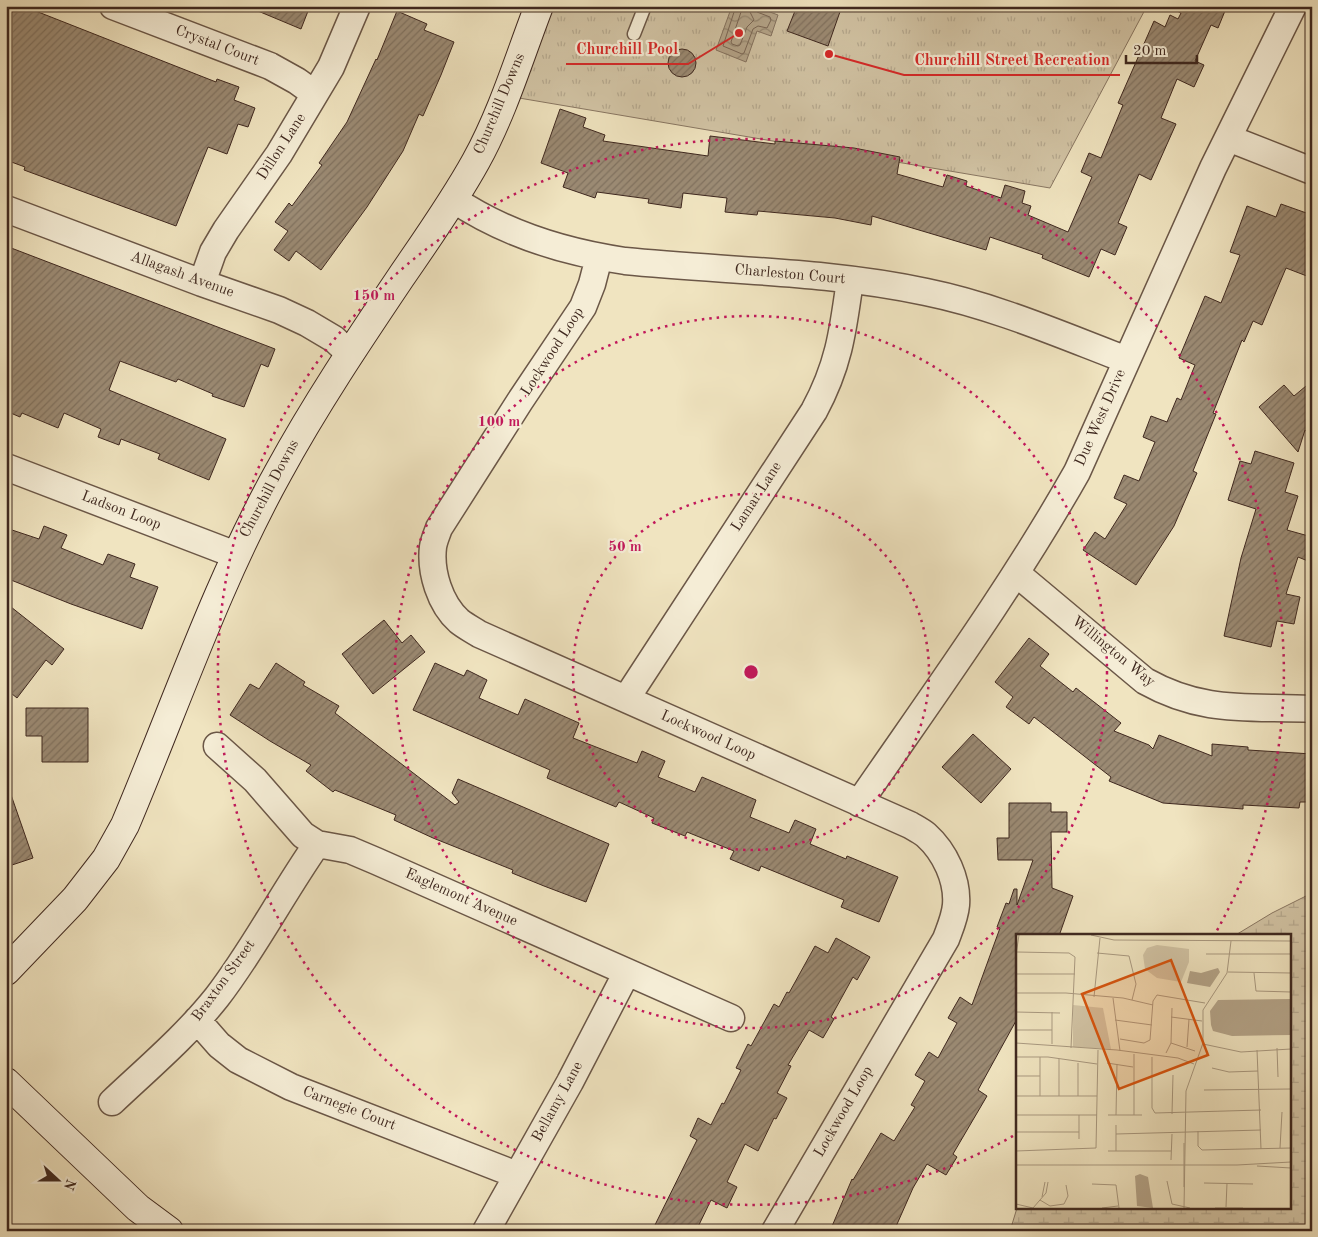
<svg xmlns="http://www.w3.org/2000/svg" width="1318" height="1237" font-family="'Old Standard TT',serif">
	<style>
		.wetland { fill: url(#wetland-marsh); stroke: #887662 }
		.park { fill: url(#park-tufts); stroke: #887662 }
		.water { fill: url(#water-waves); stroke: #85725f }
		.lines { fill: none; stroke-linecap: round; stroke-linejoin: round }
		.shore { stroke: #7a6654; stroke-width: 1 }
		.building { fill: url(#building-hatch); stroke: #3f281f }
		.lane-casing { stroke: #6b5747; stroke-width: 15 }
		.street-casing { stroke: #6b5747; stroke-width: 29 }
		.secondary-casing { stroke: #3f281f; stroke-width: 30 }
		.lane { stroke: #f5edd6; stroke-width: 12 }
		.street { stroke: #f5edd6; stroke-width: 26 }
		.secondary { stroke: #f5edd6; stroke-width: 28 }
		.ring { fill: none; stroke: #c2185b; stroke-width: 2.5; stroke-dasharray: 2.5 5 }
		.labels { text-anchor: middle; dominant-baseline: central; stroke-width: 4.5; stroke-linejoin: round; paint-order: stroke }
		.street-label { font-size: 15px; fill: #3f281f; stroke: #f5edd6 }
		.inset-road { fill: none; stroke: #a99980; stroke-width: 1 }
		.view { fill: #d7540e; fill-opacity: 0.15; stroke: #d7540e; stroke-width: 2.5 }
		.inset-edge { fill: none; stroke: #3f281f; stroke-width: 2.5 }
		.centre { fill: #c2185b; stroke: #f5edd6; stroke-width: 2.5 }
		.ring-label { font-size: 15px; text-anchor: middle; font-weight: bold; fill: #c2185b; stroke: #f5edd6; stroke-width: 4.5; stroke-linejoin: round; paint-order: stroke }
		.leader { fill: none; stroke: #d62828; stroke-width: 2 }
		.callout-dot { fill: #d62828; stroke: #f5edd6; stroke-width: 2 }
		.callout-label { font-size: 16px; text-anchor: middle; font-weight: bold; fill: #d62828; stroke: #f5edd6; stroke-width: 4.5; stroke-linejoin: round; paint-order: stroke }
	</style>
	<defs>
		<pattern id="wetland-marsh" width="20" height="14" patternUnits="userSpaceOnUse" patternTransform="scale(1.25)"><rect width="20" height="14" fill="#d2c4a5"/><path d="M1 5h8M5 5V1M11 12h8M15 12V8" fill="none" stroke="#b5a88e"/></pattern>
		<pattern id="park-tufts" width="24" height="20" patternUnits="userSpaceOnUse" patternTransform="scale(1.25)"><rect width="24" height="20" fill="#d2c4a5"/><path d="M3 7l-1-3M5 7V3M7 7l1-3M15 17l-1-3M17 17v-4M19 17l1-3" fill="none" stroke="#b5a88e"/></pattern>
		<pattern id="water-waves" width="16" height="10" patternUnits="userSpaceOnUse" patternTransform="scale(1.25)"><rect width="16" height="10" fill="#b4a489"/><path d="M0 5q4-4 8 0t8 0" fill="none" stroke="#94866f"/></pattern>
		<pattern id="building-hatch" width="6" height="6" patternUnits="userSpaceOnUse" patternTransform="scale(1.25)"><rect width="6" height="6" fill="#9b8a73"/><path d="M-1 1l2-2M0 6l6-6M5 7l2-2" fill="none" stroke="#80715e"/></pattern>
	</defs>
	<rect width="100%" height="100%" fill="#f0e4c0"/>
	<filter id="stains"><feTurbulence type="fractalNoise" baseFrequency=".004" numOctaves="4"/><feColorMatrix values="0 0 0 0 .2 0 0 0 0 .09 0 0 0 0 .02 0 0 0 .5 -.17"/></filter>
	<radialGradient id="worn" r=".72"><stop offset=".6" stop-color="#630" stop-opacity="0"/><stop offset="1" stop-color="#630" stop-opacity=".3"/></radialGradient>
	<path class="wetland" d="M1312,893V1231H1010L1017,1208H1289V936H1234L1272,913Z"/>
	<path class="park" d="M553,6H1147L1050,188L519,98Z"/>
	<path class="water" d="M732,6H754L778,15L771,36L757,31L746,62L716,50Z"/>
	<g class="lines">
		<path class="shore" d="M736,6L723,46L742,54L744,53L753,29L758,26L767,28L771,20L770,17L757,12L755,6
			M743,6L731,42L732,44L738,46L740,45L747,27L754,20L750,12L749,6"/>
	</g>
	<path class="building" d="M13,6H23L216,82L217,79L239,87L234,100L255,108L248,127L238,124L227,154L208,147L176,226L24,170L25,167L6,160V25Z
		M246,6H310L301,29Z
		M797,6H842L828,46L787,31Z
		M1167,6H1227L1218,28L1211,25L1195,61L1204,65L1194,87L1177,79L1161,118L1176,124L1151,180L1139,174L1118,223L1127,227L1115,255L1101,249L1089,277L1042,258L1043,255L990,237L986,250L872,216L871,225L835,218L758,211L757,215L725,212L727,198L683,193L681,208L648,203L649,199L597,192L595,198L563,187L568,173L541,163L560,109L586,118L583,127L605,135L603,141L708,156L710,136L775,144V141L854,148L900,157L897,174L943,187L947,175L967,181L966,186L1001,198L1005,185L1025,191L1022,203L1031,206L1028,215L1068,232L1092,177L1081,172L1089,153L1101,158L1123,105L1118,103L1154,21L1165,27L1170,15L1178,19L1181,13Z
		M397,11L427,24L424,30L454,42L441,75L423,116L419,114L403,151L367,207L321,270L296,251L289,261L274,250L288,231L275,222L289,203L292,206L322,165L319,163L347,122L376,59L377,60Z
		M668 63a14 14 0 1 1 28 0a14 14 0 1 1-28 0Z
		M1281,204L1312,215V278L1286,268L1262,325L1253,321L1244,342L1242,340L1213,413L1216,414L1193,471L1197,473L1174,526L1136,585L1083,550L1095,532L1105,539L1127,504L1114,498L1124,475L1139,481L1155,442L1143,437L1151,416L1167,422L1177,398L1181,400L1195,365L1179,358L1205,296L1221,303L1240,255L1230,252L1247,206L1276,217Z
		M6,246L275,349L268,367L261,364L244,407L212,396L213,394L178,379L176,382L120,361L109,390L226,439L209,480L158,459L160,454L121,439L119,445L98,437L101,429L64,413L58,428L22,413L20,417L6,411Z
		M1312,381V438L1305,430L1298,452L1259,407L1284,385L1294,396Z
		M1255,451L1294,463L1285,492L1298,496L1287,530L1312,537V548L1308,561L1298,557L1286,594L1300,597L1294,624L1277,621L1271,647L1224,636L1241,558L1256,509L1228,500L1240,461L1251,464Z
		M44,526L67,535L61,548L103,565L108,554L135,564L130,577L158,587L142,629L71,604L6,578V528L39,539Z
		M6,603L64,649L52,665L46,660L17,698L6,689Z
		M384,620L402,643L411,635L425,652L373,694L342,654Z
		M1029,638L1049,654L1040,666L1073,692L1076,688L1121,723L1114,731L1149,745L1153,749L1159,735L1212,756V744L1248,747V750L1312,754V802H1300L1299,808L1243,805V809L1163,803L1109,781L1111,777L1034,717L1029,724L1006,707L1013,697L995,682Z
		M276,663L305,682L303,685L339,706L335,713L455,805L459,802L452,793L458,779L609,844L586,902L544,886L512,873L513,870L433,838L394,820L396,815L335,790L333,792L306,771L311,765L270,741L230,715L250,684L259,689Z
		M435,663L464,676L467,670L487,680L479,698L518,715L525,699L579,723L573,738L637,763L642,751L665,761L658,777L695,792L702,777L756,800L750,817L789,833L795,820L816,829L810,844L846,859L847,856L898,877L879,922L841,907L844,900L761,866L759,871L730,859L734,851L687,832L685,836L652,823L654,818L619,802L616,807L547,778L550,770L413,710Z
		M26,708H88V762H42V736H26Z
		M973,734L1011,769L981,803L942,767Z
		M9,789L33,858L6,867V790Z
		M1009,803H1051V812H1067V832H1051L1052,888L1073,896L1059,936H1017V1019L978,1090L987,1096L953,1154L957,1157L946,1175L927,1164L913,1188L894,1231H830L852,1179L853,1180L881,1133L894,1141L915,1107L911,1105L925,1081L915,1075L929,1052L938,1058L957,1023L948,1018L960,997L972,1005L1000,928L997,927L1006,903L1009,904L1014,889H1017V905L1033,860H998L997,838H1009Z
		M836,938L870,957L857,980L853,977L831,1017L834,1019L823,1038L809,1030L788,1065L791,1066L777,1093L787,1098L776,1119L774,1118L758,1151L745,1144L727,1182L737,1187L727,1208L711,1200L696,1231H652L697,1140L690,1136L698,1118L711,1125L722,1103L724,1104L741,1070L736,1068L748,1044L751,1046L774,1004L779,1007L787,992L789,993L815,946L828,953Z"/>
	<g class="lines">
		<g class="lane-casing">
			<path id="lane" d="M634,34L645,6"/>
		</g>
		<g class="street-casing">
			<path id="street" d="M113,6L270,66L297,81L315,94
				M1228,138L1312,171
				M453,199C505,234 563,252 625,261C724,271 829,271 926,292C995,306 1061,335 1127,360
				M6,209L202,283L279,310L307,323L334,339L350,354
				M599,257L592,284L583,307L520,401L439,528C437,534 434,540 433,547C430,572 440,604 459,621C465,626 473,630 479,634L910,825C915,828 921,831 926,835C945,852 958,880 956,905C955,917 950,928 946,939L775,1231
				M202,283L213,252L226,230L279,154L331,67L357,6
				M6,467L236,555
				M1016,573L1145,681C1204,714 1248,706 1312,709
				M626,699L814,411C839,365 843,331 850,280
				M217,746L255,780L303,835L317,844L350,850L376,861L731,1018
				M859,803C934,694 1012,587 1077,472L1213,168L1293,6
				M197,1020L219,1045L238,1060L291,1087L517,1175
				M112,1102C148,1068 186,1036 217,997C254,949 282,894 317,844
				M486,1231L570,1082L627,972"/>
		</g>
		<g class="secondary-casing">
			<path id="secondary" d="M6,971L75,899L106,859L125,825C175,707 216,585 278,473C315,405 358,341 401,277C427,239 454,201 476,161C503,112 519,58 539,6
				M6,1082L138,1208L169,1231"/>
		</g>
		<use href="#lane" class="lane"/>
		<use href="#street" class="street"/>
		<use href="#secondary" class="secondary"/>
	</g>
	<g class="ring">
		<circle cx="751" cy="672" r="178"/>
		<circle cx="751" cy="672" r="356"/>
		<path d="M1013 1136A533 533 0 1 1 1215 934"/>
	</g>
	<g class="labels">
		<g class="street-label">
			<text transform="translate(217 46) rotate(21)">Crystal Court</text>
			<text transform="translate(500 104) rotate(-67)">Churchill Downs</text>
			<text transform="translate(282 147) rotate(-57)">Dillon Lane</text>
			<text transform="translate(182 275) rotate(20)">Allagash Avenue</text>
			<text transform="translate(790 275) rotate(5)">Charleston Court</text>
			<text transform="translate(553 352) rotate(-57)">Lockwood Loop</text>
			<text transform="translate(1101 418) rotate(-66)">Due West Drive</text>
			<text transform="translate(270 489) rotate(-62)">Churchill Downs</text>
			<text transform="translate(757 497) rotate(-57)">Lamar Lane</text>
			<text transform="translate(121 511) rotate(21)">Ladson Loop</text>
			<text transform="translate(1113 652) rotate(39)">Willington Way</text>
			<text transform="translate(708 736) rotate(24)">Lockwood Loop</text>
			<text transform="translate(461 898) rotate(24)">Eaglemont Avenue</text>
			<text transform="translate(224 981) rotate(-54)">Braxton Street</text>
			<text transform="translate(558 1102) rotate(-61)">Bellamy Lane</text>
			<text transform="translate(349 1109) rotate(21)">Carnegie Court</text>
			<text transform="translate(844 1112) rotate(-60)">Lockwood Loop</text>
		</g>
	</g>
	<g transform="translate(1016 934)">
		<rect width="275" height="275" fill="#f0e4c0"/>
		<path d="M141,11L173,15V28L165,48L141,44L129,35L127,21L131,14Z" fill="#d2c4a5"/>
		<path d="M57,71L87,74L95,115L57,113Z" fill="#d2c4a5"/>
		<path d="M202,34L204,38L194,53L171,49L174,37L185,39ZM275,65V101L216,102L197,97L195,91L194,77L202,66ZM124,240L132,243L137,274L121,272L119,242Z" fill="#b4a489"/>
		<path class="inset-road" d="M75,1L98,6L275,7M1,18L53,19L59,23L55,114M81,19L113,22L120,50L116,66M190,20H275M0,21L3,1M212,38L275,39M238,39L240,57L275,58M0,40H59M0,59H50L107,64L137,71M78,63L84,4M97,64L104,117M0,78L44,79M155,83L186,87M99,86L136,91M0,96H36M104,105L128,109L134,106L137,67L141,61L189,69M0,109L101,116L162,124L178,130M155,109L179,117M36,110V78M187,110L225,118L275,115M171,113L173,85M261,114L262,143M241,116L245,215M150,119L155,109L156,74M0,123H32L81,130M136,123V174L139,179L245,176M91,129L117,133M196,134L213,138L242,137M0,142H24M188,156L275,155M0,162H81M24,162V123M43,162V125M62,162V129M156,180L157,141M0,181H81M92,181H126M100,181L101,130M118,181V120M100,191V217M182,197V212L186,216L275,214M0,198H63M100,200L245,196M63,205V181M264,214L266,178M0,217L80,214L82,116M92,217H155M155,226L156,200M0,231H221L275,228M241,232L275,234M151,247L156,270L174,274M188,249L237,250M76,250L100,251L103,274M168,253V209M26,263L29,248M24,266L34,272L48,270L52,262L50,251M0,270L17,274M210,273L211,249M17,274L30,259L32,248M86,274L102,272M168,274L170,157L187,109V76L211,39L215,7M199,274H227"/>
		<path class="view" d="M155,26L192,121L103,155L66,60Z"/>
		<rect width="275" height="275" class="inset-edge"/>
	</g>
	<circle cx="751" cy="672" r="8" class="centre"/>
	<g class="ring-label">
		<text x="374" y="300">150 m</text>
		<text x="499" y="426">100 m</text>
		<text x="625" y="551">50 m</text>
	</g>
	<path class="leader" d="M739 33L688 64H566M829 54L904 75H1120"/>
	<g class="callout-dot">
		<circle cx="739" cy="33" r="5"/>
		<circle cx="829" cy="54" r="5"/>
	</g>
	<g class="callout-label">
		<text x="627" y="54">Churchill Pool</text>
		<text x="1012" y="65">Churchill Street Recreation</text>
	</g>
	<rect width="1318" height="1237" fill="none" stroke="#f0e4c0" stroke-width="25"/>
	<rect x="8" y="8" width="1303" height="1222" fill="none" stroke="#3f281f" stroke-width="2.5"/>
	<rect x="12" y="12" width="1293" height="1212" fill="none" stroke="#3f281f"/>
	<g transform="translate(58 1180) rotate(111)" stroke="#f5edd6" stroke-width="4" paint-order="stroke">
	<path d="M0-4L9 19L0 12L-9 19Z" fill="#3f281f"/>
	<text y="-8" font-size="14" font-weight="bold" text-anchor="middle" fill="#3f281f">N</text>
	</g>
	<path d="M1126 55v8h71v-8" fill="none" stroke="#3f281f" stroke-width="2.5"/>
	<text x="1133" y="55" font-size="15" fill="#3f281f" stroke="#f5edd6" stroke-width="4" paint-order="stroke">20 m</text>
	<rect width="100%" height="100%" filter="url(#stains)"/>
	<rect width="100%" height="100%" fill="url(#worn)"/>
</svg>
